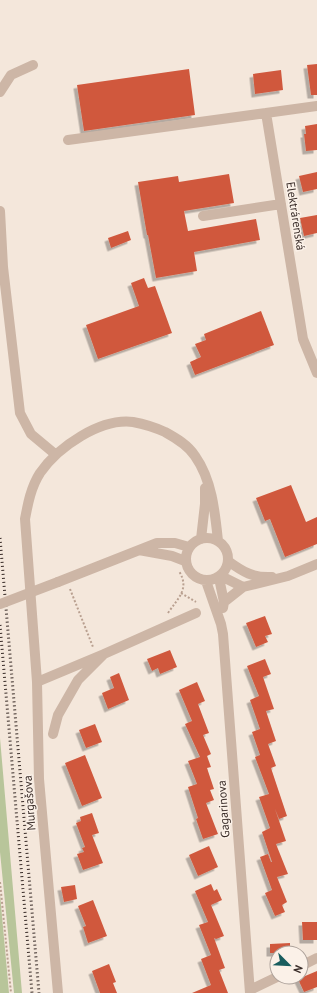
<svg xmlns="http://www.w3.org/2000/svg" width="317" height="993" font-family="'PT Sans',sans-serif">
	<style>
		.green { fill: #b8c59a }
		.building { fill: #d0593e; filter: url(#shadow) }
		.lines { fill: none; stroke-linecap: round; stroke-linejoin: round }
		.path { stroke: #b9a090; stroke-width: 2; stroke-dasharray: 2 2; stroke-linecap: butt }
		.minor { stroke: #cdb6a6; stroke-width: 10 }
		.rail { stroke: #392c28; stroke-width: 3; stroke-dasharray: 1 3; stroke-linecap: butt }
		.minor-bridge { stroke: #cdb6a6; stroke-width: 10 }
		.labels { text-anchor: middle; dominant-baseline: central; stroke-width: 3; stroke-linejoin: round; paint-order: stroke }
		.street-label { font-size: 12px; fill: #392c28; stroke: #fbf1e8 }
	</style>
	<defs>
		<filter id="shadow"><feDropShadow dx="-3.5" dy="3.5" stdDeviation="0" flood-color="#0004"/></filter>
	</defs>
	<rect width="100%" height="100%" fill="#f4e7db"/>
	<path class="green" d="M0,738L22,993H14L0,852Z
		M0,894L9,993H0Z"/>
	<path class="building" d="M317,64V95H311L307,65Z
		M189,69L195,115L84,131L77,85Z
		M281,70L283,90L255,94L253,74Z
		M317,124V150L306,151L304,134H306L305,126Z
		M317,172V189L303,192L299,176Z
		M229,174L234,203L184,211L188,231L256,219L260,240L194,252L197,271L156,278L148,235H147L138,182L178,176L179,182Z
		M317,215V233L304,236L300,218Z
		M128,231L131,240L111,248L108,238Z
		M144,278L148,288L155,286L172,333L98,359L86,325L139,306L131,283Z
		M261,311L274,345L195,375L190,362L201,357L195,344L206,340L204,334Z
		M291,485L306,522L317,517V544L285,557L270,519L265,521L256,498Z
		M265,616L272,634L265,636L268,642L256,647L246,623Z
		M170,650L177,667L160,674L158,668L152,671L147,659Z
		M265,659L271,674L263,677L274,709L266,711L276,741L268,744L276,766L271,768L287,816L279,819L275,809L286,841L276,844L288,874L277,877L287,902L282,905L285,912L275,916L265,893L272,890L260,857L268,854L271,862H272L262,832L270,828L259,797L269,794L255,757L260,755L252,732L260,729L250,700L259,696L247,666Z
		M119,673L129,700L108,709L102,693L114,688L110,677Z
		M197,682L205,701L198,704L209,733L203,735L211,754L207,756L211,767L207,768L214,789L210,790L214,800L206,803L218,834L203,839L196,819L198,818L188,787L197,784L188,761L200,757L185,724L192,721L179,690Z
		M95,724L102,742L86,748L79,730Z
		M85,755L102,798L82,806L65,763Z
		M92,813L99,833L92,835L103,863L83,870L77,854L84,852L82,848L85,847L76,823L81,821L80,817Z
		M209,846L218,867L198,876L189,855Z
		M211,884L214,891L217,889L222,900L211,905L224,936L216,939L214,938L225,968L219,970L228,993H192L211,985L201,959L211,955L199,925L208,922L195,891Z
		M75,885L77,899L64,902L61,887Z
		M93,900L107,936L88,943L83,927L86,926L78,906Z
		M302,922H317V940H303Z
		M290,943V953H270V944Z
		M109,964L116,982L113,983L117,993H100L92,971Z
		M317,971V987L304,992L298,979Z"/>
	<g class="lines">
		<path class="path" d="M70,589L93,647
			M181,593L196,602
			M168,613C178,598 190,589 179,571
			M0,882L11,993"/>
		<path class="minor" d="M0,92L11,75L33,65
			M317,106L266,113L303,339L317,373
			M68,140L266,113
			M0,211L3,267L20,413L31,434L55,454
			M203,216L281,204
			M186 559a21 21 0 1 1 42 0a21 21 0 1 1-42 0Z
			M201,539L205,504V488
			M139,550L172,556L185,561
			M228,561C243,572 253,578 272,577
			M221,576L243,587
			M219,578L224,602L223,608
			M206,581L221,624L223,634L250,993
			M58,582L157,543H175L189,547
			M224,602L243,587L288,576L317,564
			M37,682L25,519C28,503 31,487 40,473C58,447 100,418 133,422C144,424 154,427 165,432C176,438 188,445 195,456C212,480 215,512 218,541
			M53,734L58,715L78,680L104,654L196,613
			M301,966L317,958
			M250,990L277,977
			M58,993L39,779L37,682L104,654"/>
		<path class="rail" d="M0,538L39,993
			M0,625L32,993"/>
		<path class="minor-bridge" d="M0,604L58,582"/>
	</g>
	<g class="labels">
		<g class="street-label">
			<text transform="translate(296 216) rotate(81)">Elektrárenská</text>
			<text transform="translate(29 803) rotate(-94)">Murgašova</text>
			<text transform="translate(223 809) rotate(-94)">Gagarinova</text>
		</g>
	</g>
	<g transform="translate(289 965) rotate(114)"><circle r="19" fill="#fbf1e8" stroke="#ada29b"/>
	<path d="M0-3L7 15L0 10L-7 15Z" fill="#195d5e"/>
	<text y="-6" font-size="11" font-weight="bold" text-anchor="middle" fill="#392c28">N</text>
	</g>
</svg>
